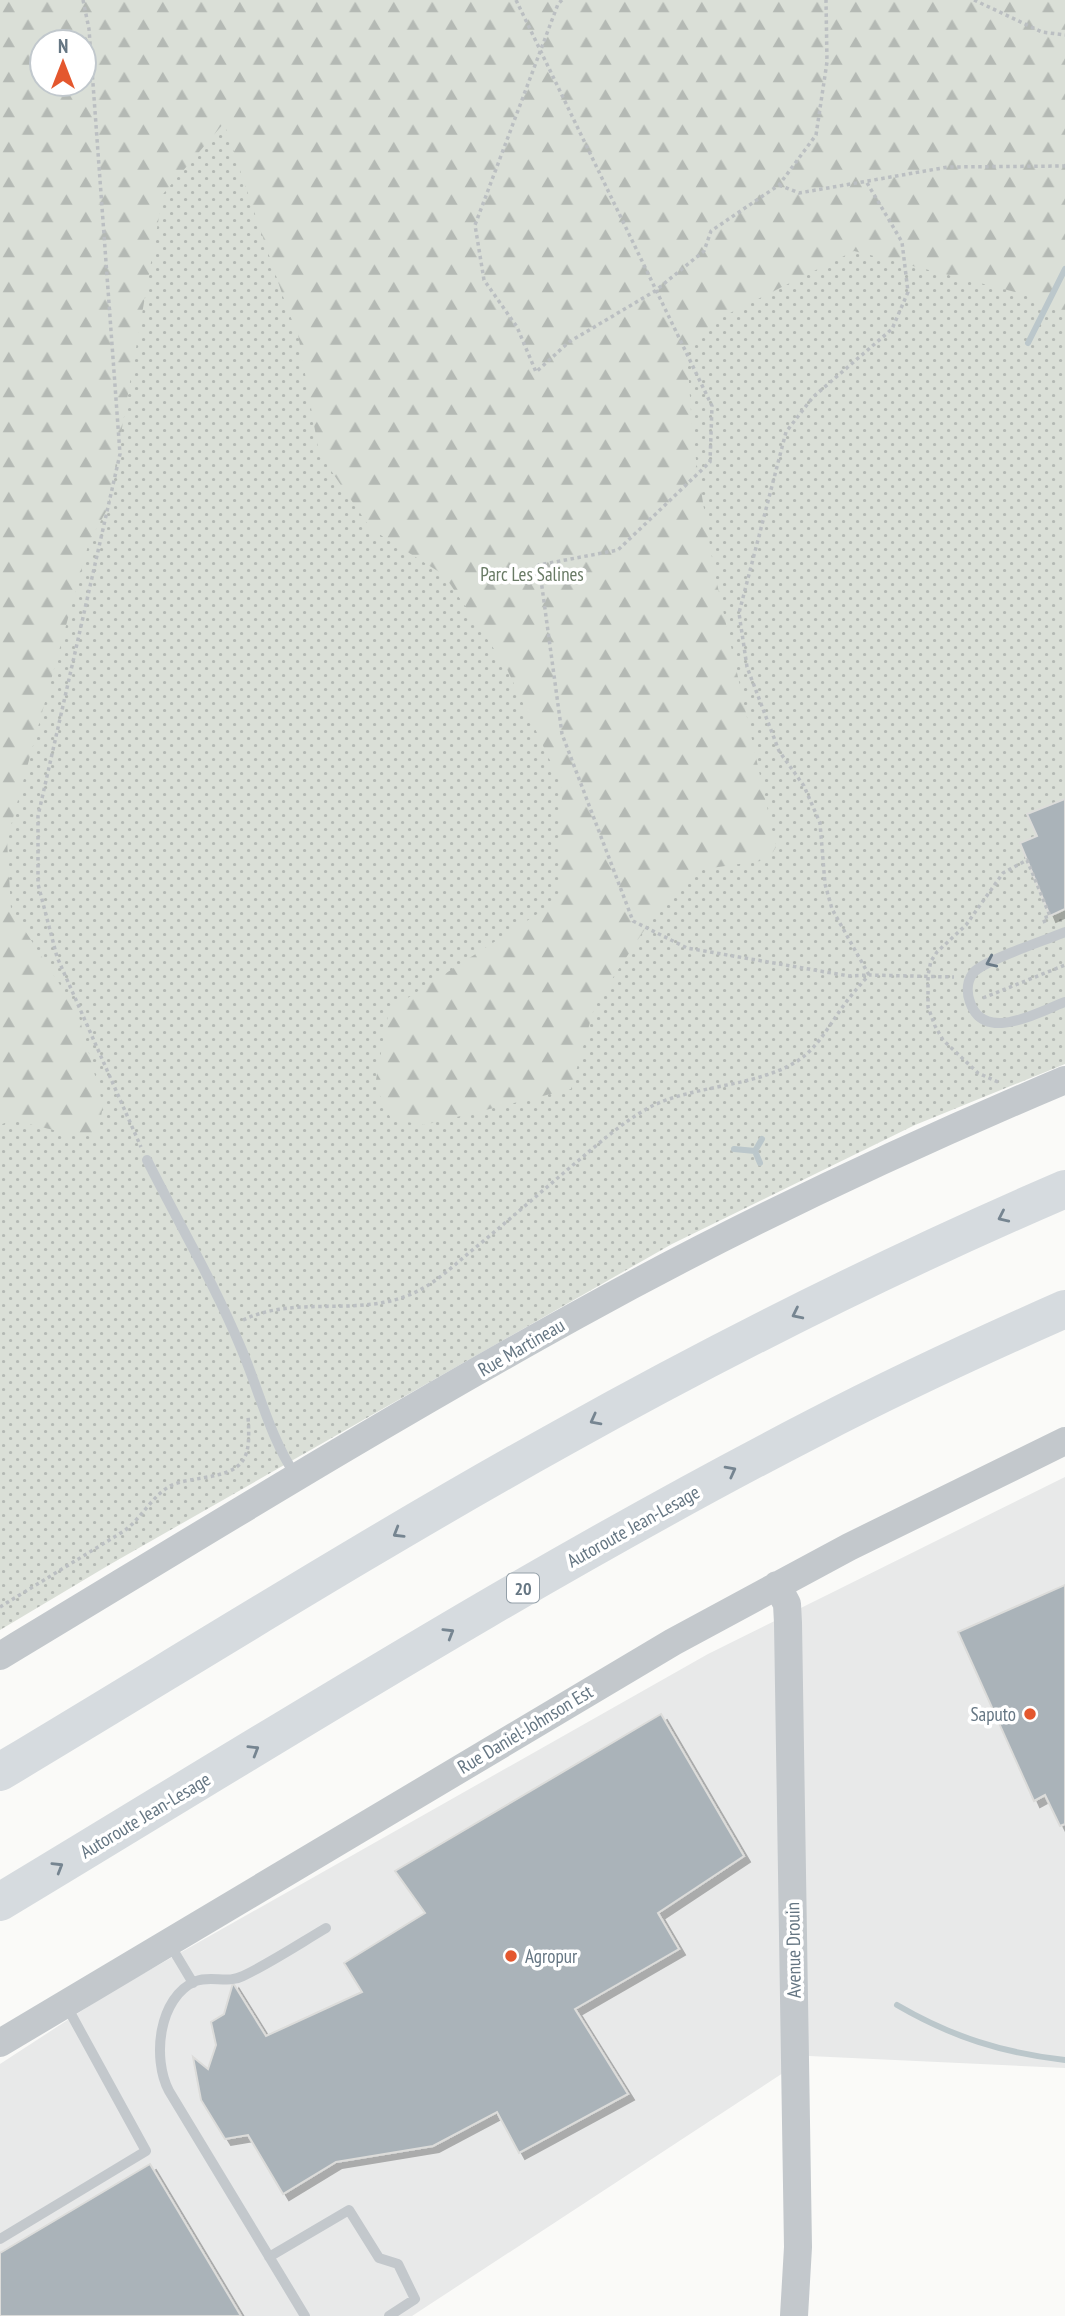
<svg xmlns="http://www.w3.org/2000/svg" width="1065" height="2316" font-family="'PT Sans Narrow',sans-serif">
	<style>
		.built { fill: #e8e9e9 }
		.grass { fill: url(#grass-dots); fill-rule: evenodd }
		.forest { fill: url(#forest-firs); fill-rule: evenodd }
		.lines { fill: none; stroke-linecap: round; stroke-linejoin: round }
		.stream { stroke: #bbc7cb; stroke-width: 6 }
		.building { fill: #aab3b9; stroke: #dcdcda; stroke-width: 2; filter: url(#shadow) }
		.path { stroke: #bbbfc2; stroke-width: 3.5; stroke-dasharray: 3.5 3.5; stroke-linecap: butt }
		.service { stroke: #c3c8cc; stroke-width: 10 }
		.tertiary { stroke: #c3c8cc; stroke-width: 28 }
		.motorway { stroke: #d6dbdf; stroke-width: 38 }
		.oneway { stroke: #6a7a87 }
		.oneway2 { stroke: #768591 }
		.poi-dot { fill: #e4572e; stroke: #fff; stroke-width: 2.5 }
		.labels { text-anchor: middle; dominant-baseline: central; stroke-width: 7; stroke-linejoin: round; paint-order: stroke }
		.shield { fill: #fff; stroke: #939fa8; stroke-width: 2 }
		.shield-label { font-size: 18px; font-weight: bold; fill: #657683 }
		.park-label { font-size: 19px; fill: #687a64; stroke: #fff }
		.street-label { font-size: 19px; fill: #657683; stroke: #fff }
		.poi-label { font-size: 19px; fill: #657683; stroke: #fff; text-anchor: end }
	</style>
	<defs>
		<pattern id="grass-dots" width="8" height="8" patternUnits="userSpaceOnUse" patternTransform="scale(1.75)"><rect width="8" height="8" fill="#dadfd7"/><path d="M2 2h.1M6 6h.1" fill="none" stroke="#b4b9b4" stroke-width="1.8" stroke-linecap="round"/></pattern>
		<pattern id="forest-firs" width="22" height="20" patternUnits="userSpaceOnUse" patternTransform="scale(1.75)"><rect width="22" height="20" fill="#dadfd7"/><path d="M5 1l3.5 6h-7zM16 11l3.5 6h-7z" fill="#b4b9b4"/></pattern>
		<filter id="shadow"><feDropShadow dx="6" dy="6" stdDeviation="0" flood-color="#0004"/></filter>
	</defs>
	<rect width="100%" height="100%" fill="#fafaf8"/>
	<path class="built" d="M1065,1477V2068L809,2056L412,2316H0V2064L109,1993L708,1654Z"/>
	<path class="grass" d="M0,0H1065V1064L915,1125L672,1244L109,1565L0,1630ZM42,42H84V84H42Z"/>
	<path class="forest" d="M0,0H1065V316L1035,297L854,251L714,321L687,353L693,441L714,570L776,847L768,860L704,869L664,900L595,1005L571,1089L424,1125L391,1119L375,1085L389,1010L559,900L562,786L506,667L444,575L371,529L319,453L298,334L288,311L224,123L163,194L108,508L89,542L7,840L11,909L78,1013L103,1105L98,1135L70,1134L12,1120L0,1125ZM42,42H84V84H42Z"/>
	<g class="lines">
		<path class="stream" d="M1028,343L1065,269
			M734,1149L755,1151L762,1139
			M755,1151L760,1163
			M897,2005C952,2037 1003,2053 1065,2060"/>
	</g>
	<path class="building" d="M1065,799V909L1050,916L1020,843L1037,836L1027,814Z
		M1065,1585V1824L1060,1826L1045,1795L1034,1801L958,1632Z
		M661,1714L744,1856L658,1913L679,1949L575,2009L628,2094L519,2153L497,2112L433,2146L336,2162L283,2194L248,2135L225,2139L201,2100L193,2057L208,2069L216,2045L211,2022L224,2014L233,1983L266,2036L362,1992L344,1963L425,1913L395,1871Z
		M150,2164L241,2316H0V2253Z"/>
	<g class="lines">
		<path class="path" d="M83,0L89,29L120,454L38,816V884L57,957L141,1147
			M516,0L712,406L710,462L618,550L539,565L562,734L633,921L687,948L849,976L869,975L832,909L825,884L820,823L804,786L779,751L747,667L739,613L786,432L813,397L892,329L908,292L902,242L866,181
			M562,0L558,4L475,225L484,280L517,327L536,372L569,342L655,291L704,251L711,231L779,185L816,135L827,62L826,0
			M974,0L1042,32L1065,35
			M779,185L799,193L948,167L1065,166
			M983,998L1065,965
			M998,1082L978,1073L943,1040L935,1026L928,1007V975L931,961L937,952L966,925L1003,873L1027,860L1050,916L1043,918L1045,923
			M243,1320C296,1295 355,1317 409,1295C432,1286 451,1268 470,1252C507,1222 543,1190 579,1160C602,1141 625,1120 652,1106C697,1084 763,1087 803,1057C818,1045 828,1028 839,1012C848,999 858,987 869,975L954,977
			M0,1607L124,1531C141,1519 152,1496 170,1486C180,1481 192,1480 202,1478C246,1471 251,1460 248,1416"/>
		<path class="service" d="M1065,932C1046,940 988,959 975,971C967,979 966,991 970,1002C984,1044 1038,1012 1065,1002
			M147,1160C178,1222 214,1283 241,1348C259,1390 270,1438 296,1476
			M169,1943L193,1983
			M0,2239L146,2151L66,2005
			M269,2257L349,2210L379,2258L398,2264L415,2299L389,2316
			M305,2316L169,2091C152,2059 158,1997 196,1981C211,1975 228,1984 243,1976C272,1962 299,1944 326,1928"/>
		<path class="tertiary" d="M777,1585L787,1604L788,1623L798,2247L794,2316
			M0,1656C191,1541 381,1423 577,1315C734,1228 899,1150 1065,1080
			M0,2043L673,1642L849,1547L1065,1441"/>
		<path class="motorway" d="M0,1772C187,1660 371,1544 562,1438C725,1347 893,1263 1065,1189
			M0,1902C269,1740 536,1571 816,1427C897,1385 981,1346 1065,1309"/>
	</g>
	<defs><path id="oneway-chevron" d="M-2-3.5L2.5 0L-2 3.5" fill="none" stroke-width="1.6" stroke-linecap="round" stroke-linejoin="round" transform="scale(1.75)"/></defs>
	<use class="oneway" href="#oneway-chevron" transform="translate(991 962) rotate(156)"/>
	<g class="oneway2">
		<use href="#oneway-chevron" transform="translate(1003 1217) rotate(155)"/>
		<use href="#oneway-chevron" transform="translate(797 1314) rotate(154)"/>
		<use href="#oneway-chevron" transform="translate(595 1420) rotate(152)"/>
		<use href="#oneway-chevron" transform="translate(731 1471) rotate(-28)"/>
		<use href="#oneway-chevron" transform="translate(398 1533) rotate(149)"/>
		<use href="#oneway-chevron" transform="translate(449 1633) rotate(-31)"/>
		<use href="#oneway-chevron" transform="translate(254 1750) rotate(-31)"/>
		<use href="#oneway-chevron" transform="translate(58 1867) rotate(-31)"/>
	</g>
	<g class="poi-dot">
		<circle cx="1030" cy="1714" r="7"/>
		<circle cx="511" cy="1956" r="7"/>
	</g>
	<g class="labels">
		<rect class="shield" x="507" y="1573.5" width="32" height="29" rx="5"/>
		<g class="shield-label">
			<text x="523" y="1588">20</text>
		</g>
		<g class="park-label">
			<text x="532" y="574">Parc Les Salines</text>
		</g>
		<g class="street-label">
			<text transform="translate(521 1347) rotate(-30)">Rue Martineau</text>
			<text transform="translate(633 1526) rotate(-29)">Autoroute Jean-Lesage</text>
			<text transform="translate(525 1729) rotate(-31)">Rue Daniel-Johnson Est</text>
			<text transform="translate(145 1815) rotate(-31)">Autoroute Jean-Lesage</text>
			<text transform="translate(793 1950) rotate(-91)">Avenue Drouin</text>
		</g>
		<g class="poi-label">
			<text x="1016" y="1714">Saputo</text>
			<text x="525" y="1956" text-anchor="start">Agropur</text>
		</g>
	</g>
	<g transform="translate(63 63)"><circle r="33" fill="#ffffff" stroke="#c1c8cd" stroke-width="2"/>
	<path d="M0-5L12 26L0 18L-12 26Z" fill="#e4572e"/>
	<text y="-10" font-size="19" font-weight="bold" text-anchor="middle" fill="#657683">N</text>
	</g>
</svg>
